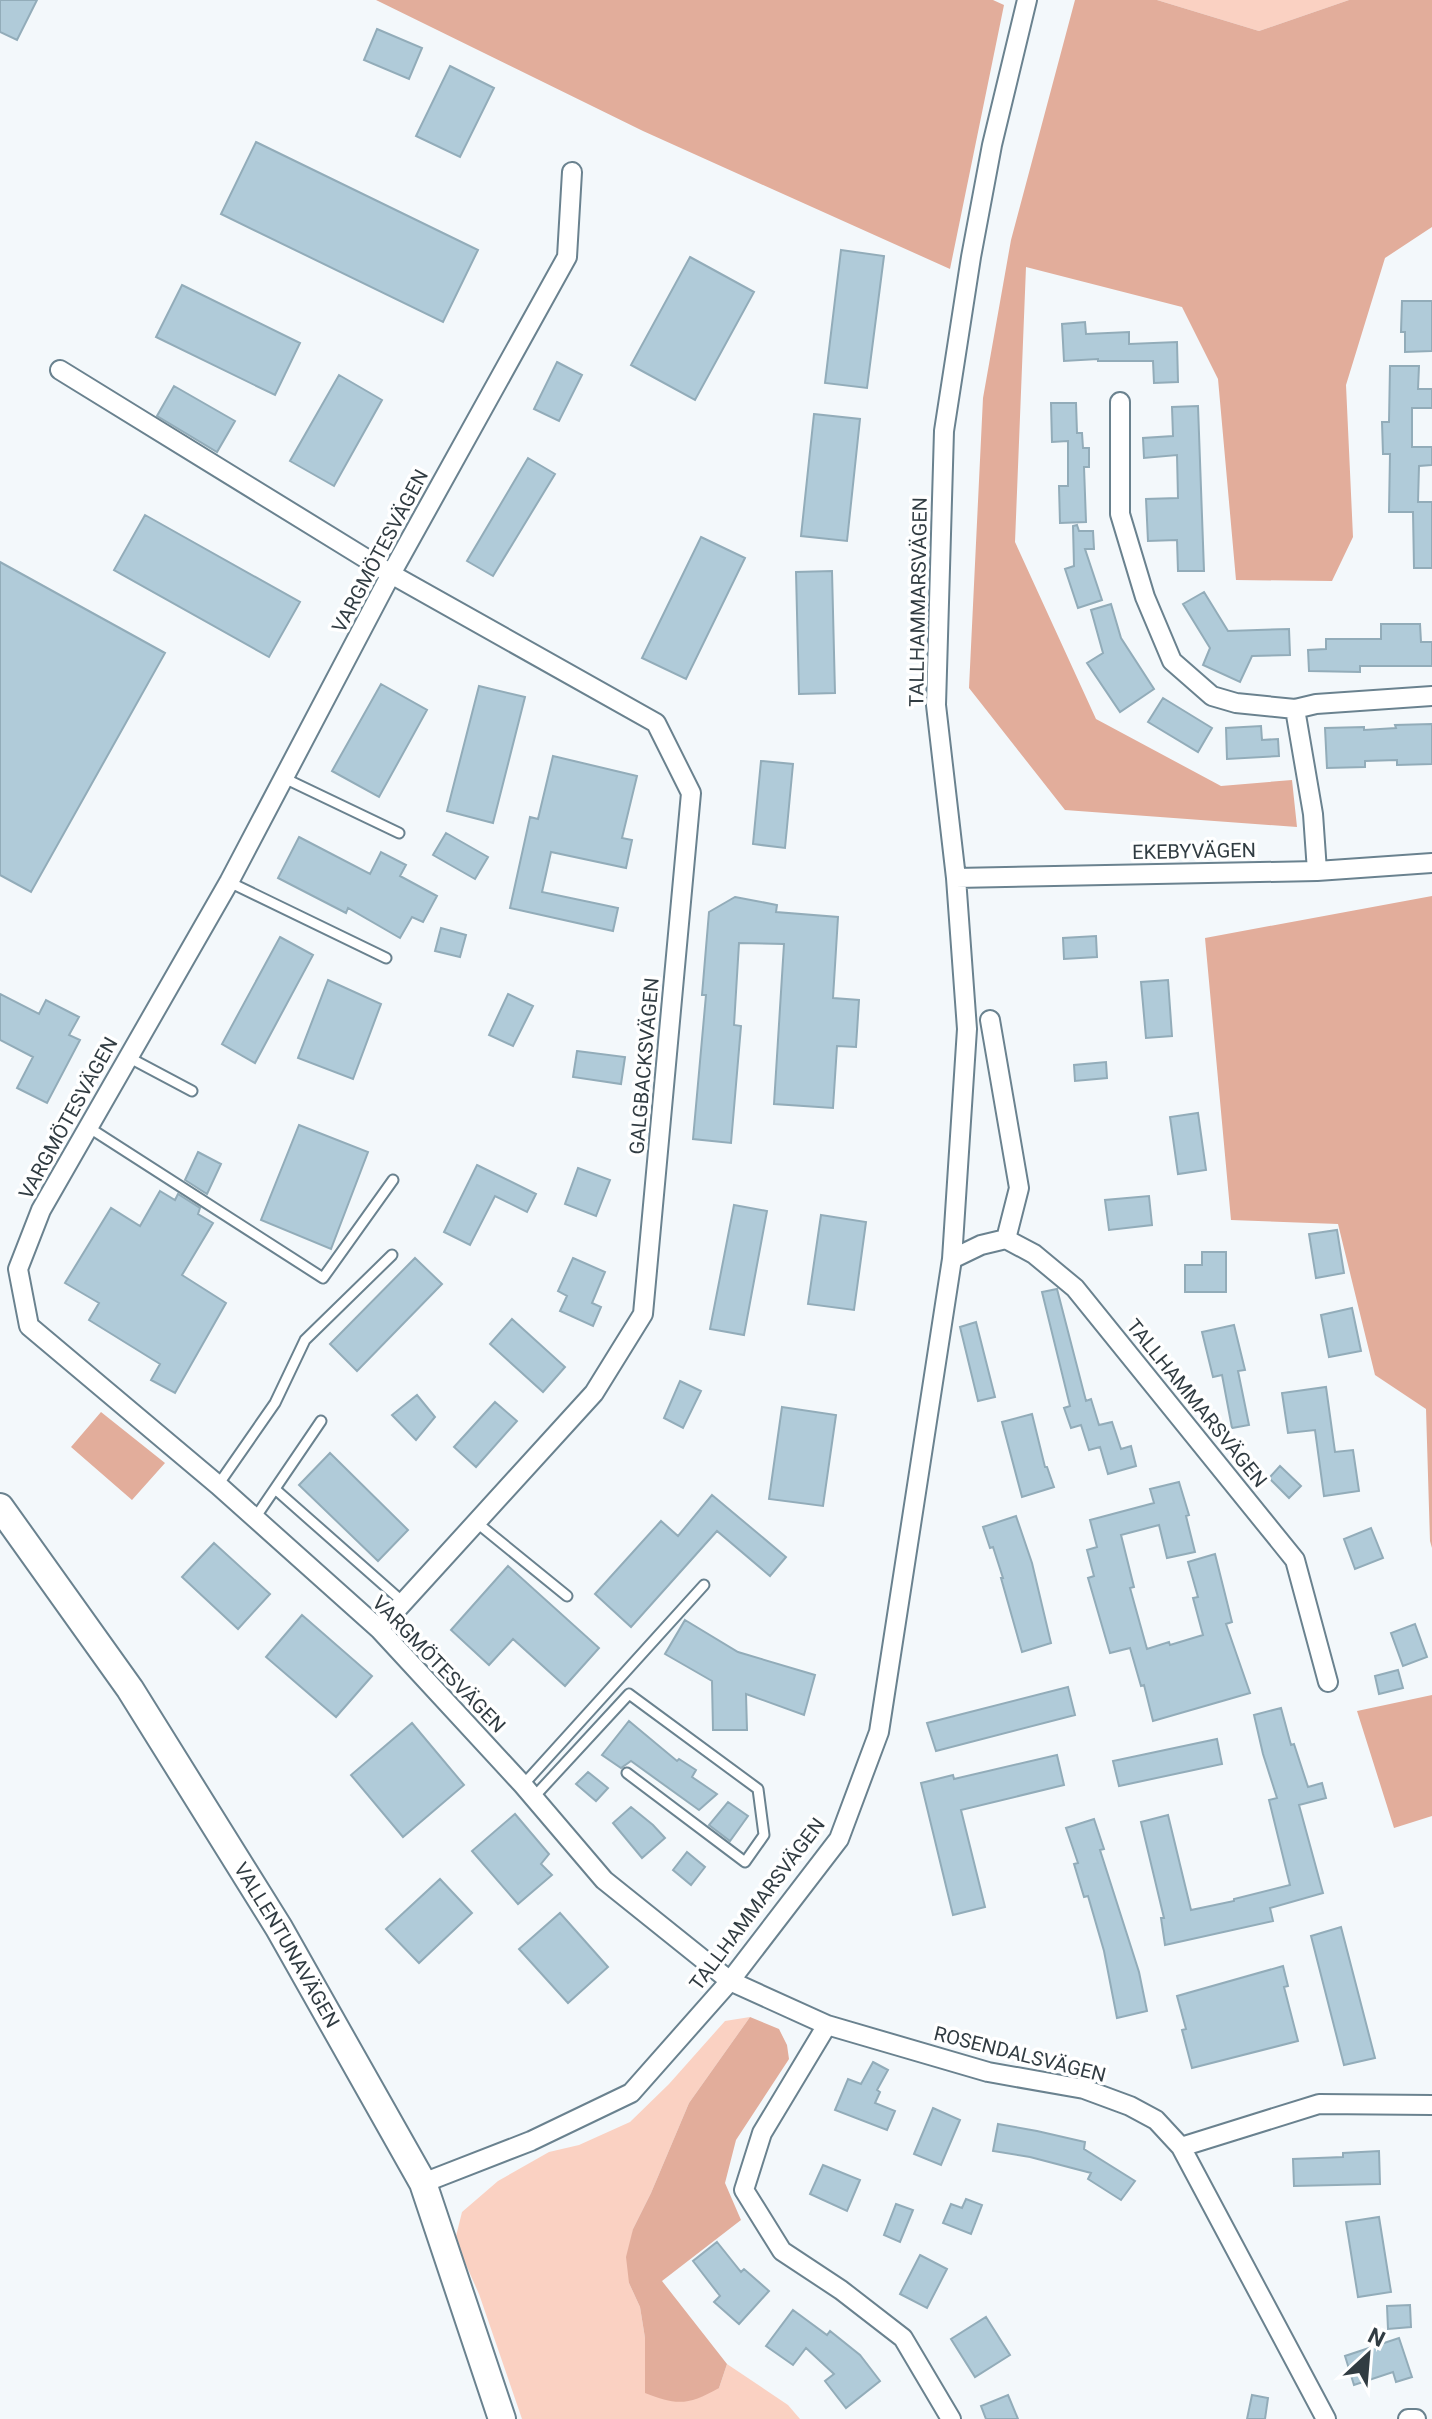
<svg xmlns="http://www.w3.org/2000/svg" width="1432" height="2419" font-family="Roboto,sans-serif">
	<style>
		.green { fill: #fad1c2 }
		.forest { fill: #e2ad9b }
		.building { fill: #b0cbd9; stroke: #92acb9; stroke-width: 2 }
		.lines { fill: none; stroke-linecap: round; stroke-linejoin: round }
		.lane-casing { stroke: #6a828f; stroke-width: 13 }
		.street-casing { stroke: #6a828f; stroke-width: 22 }
		.secondary-casing { stroke: #6a828f; stroke-width: 30 }
		.lane { stroke: #fff; stroke-width: 9 }
		.street { stroke: #fff; stroke-width: 18 }
		.secondary { stroke: #fff; stroke-width: 26 }
		.labels { text-anchor: middle; dominant-baseline: central; stroke-width: 7; stroke-linejoin: round; paint-order: stroke }
		.street-label { font-size: 20px; fill: #313c42; stroke: #fff }
	</style>
	<rect width="100%" height="100%" fill="#f3f8fb"/>
	<path class="green" d="M1157,0H1349L1259,31Z
		M750,2017L689,2103L651,2193L633,2229L629,2283L640,2307L645,2338V2393L719,2388L727,2364L788,2405L800,2419H522L479,2294L455,2240L462,2212L498,2181L549,2152L579,2145L630,2122L669,2084L725,2021Z"/>
	<path class="forest" d="M376,0H993L1004,5L950,269L643,131Z
		M1075,0H1157L1259,31L1349,0H1432V227L1385,258L1346,385L1353,537L1332,581L1236,580L1218,379L1182,307L1026,267L1015,542L1096,719L1221,786L1292,780L1297,827L1065,810L969,688L983,398L1011,240Z
		M1432,896V1548L1430,1541L1426,1409L1375,1375L1338,1224L1231,1220L1205,938Z
		M101,1412L165,1463L132,1500L71,1447Z
		M1432,1695V1816L1394,1828L1357,1711Z
		M750,2017L779,2029L787,2045L789,2059L736,2140L725,2183L741,2220L662,2281L727,2364L719,2388C689,2405 677,2406 645,2393V2338L640,2307L629,2283L626,2257L633,2229L651,2193L689,2103Z"/>
	<path class="building" d="M0,0H37L17,40L0,32Z
		M377,29L422,48L409,79L364,60Z
		M450,66L494,88L460,157L416,136Z
		M256,142L478,250L443,322L221,214Z
		M841,250L884,256L867,388L825,383Z
		M690,257L754,292L695,400L631,365Z
		M182,285L300,343L275,395L156,337Z
		M1402,301H1432V351L1405,352V332H1401Z
		M1085,322L1086,334L1129,332V344L1177,342L1178,382L1154,383L1153,361H1098V359L1064,361L1062,324Z
		M557,362L582,375L559,421L534,409Z
		M1390,366H1419L1418,389H1432V408H1412V447H1432V465L1419,466L1418,502H1432V568H1414L1413,512H1389L1390,454H1383L1382,422H1389Z
		M339,375L382,400L334,486L290,461Z
		M174,386L235,421L217,452L157,416Z
		M1051,403H1076L1077,433H1082L1083,448H1089V467H1084L1086,522L1060,523L1059,486H1068V441L1052,442Z
		M1198,406L1204,571H1178L1177,540L1148,541L1146,499L1178,498L1177,455L1144,458L1143,438L1173,436L1172,407Z
		M814,414L860,419L847,541L801,536Z
		M528,458L555,474L493,576L467,561Z
		M145,515L300,602L269,657L114,570Z
		M1077,525L1079,531H1093L1094,549H1085L1102,600L1078,608L1065,569L1074,566L1073,526Z
		M701,537L745,558L686,679L642,658Z
		M0,562L165,653L31,892L0,875Z
		M832,571L835,693L799,694L796,572Z
		M1204,592L1228,631L1289,629L1290,655L1252,656L1240,682L1203,665L1210,648L1183,604Z
		M1111,604L1121,638L1154,689L1120,712L1087,663L1103,653L1091,610Z
		M1381,624H1420L1421,642H1432V666H1360V672L1309,671L1308,650L1326,649V639H1381Z
		M381,684L427,710L379,797L332,771Z
		M479,686L525,697L493,823L447,811Z
		M1163,698L1212,728L1198,752L1148,722Z
		M1432,724V764L1397,765V760L1365,761V767L1327,768L1325,728L1364,727V730L1396,728L1395,725Z
		M1261,726L1262,740L1278,739L1279,756L1227,759L1226,728Z
		M553,756L637,776L622,838L632,840L626,868L551,852L542,892L618,908L613,931L510,908L530,817L538,819Z
		M761,761L793,764L785,848L753,844Z
		M446,833L488,857L475,879L433,855Z
		M299,837L370,874L381,852L406,865L400,876L437,896L423,922L412,917L400,938L348,908L346,913L278,878Z
		M735,897L777,905L776,912L838,917L833,998L859,1000L856,1047L837,1046L833,1108L774,1104L784,944L739,943L734,1025L741,1026L731,1143L693,1139L706,995H702L709,912Z
		M441,928L466,935L460,957L435,951Z
		M1096,936L1097,957L1064,959L1063,938Z
		M280,937L313,955L255,1063L222,1044Z
		M328,980L381,1004L353,1079L298,1058Z
		M1168,980L1172,1036L1146,1038L1141,982Z
		M0,994L39,1014L46,1000L79,1017L69,1035L80,1040L47,1103L17,1088L33,1057L0,1040Z
		M508,994L533,1006L513,1046L489,1035Z
		M577,1051L625,1057L621,1084L573,1077Z
		M1106,1062L1107,1078L1075,1081L1074,1065Z
		M1198,1113L1206,1170L1178,1174L1170,1117Z
		M299,1125L368,1152L331,1249L261,1220Z
		M198,1152L221,1164L207,1194L185,1180Z
		M477,1165L536,1194L527,1212L495,1196L470,1245L444,1232Z
		M578,1168L610,1180L596,1216L565,1204Z
		M160,1191L175,1200L178,1194L200,1208L198,1214L213,1223L182,1275L226,1303L175,1393L151,1380L160,1364L89,1320L99,1303L65,1283L111,1208L140,1226Z
		M1149,1196L1152,1225L1109,1230L1105,1200Z
		M734,1205L767,1211L744,1335L710,1329Z
		M821,1215L866,1222L854,1310L808,1304Z
		M1337,1230L1344,1273L1316,1278L1309,1234Z
		M1202,1252H1226V1292H1185V1265H1202Z
		M415,1258L442,1284L357,1371L330,1344Z
		M573,1258L605,1272L592,1303L601,1307L593,1326L560,1311L567,1296L558,1291Z
		M1057,1289L1086,1401L1091,1399L1099,1425L1112,1422L1121,1449L1131,1446L1136,1466L1108,1474L1100,1447L1089,1450L1081,1425L1071,1428L1064,1408L1070,1406L1042,1292Z
		M1352,1308L1361,1351L1329,1357L1321,1315Z
		M512,1319L565,1367L543,1392L490,1344Z
		M976,1322L995,1397L978,1401L960,1327Z
		M1234,1325L1245,1370L1238,1371L1249,1425L1232,1428L1222,1375L1213,1377L1202,1332Z
		M680,1381L701,1391L683,1428L664,1418Z
		M1326,1387L1335,1452L1353,1450L1359,1491L1324,1496L1315,1430L1288,1433L1282,1393Z
		M417,1395L435,1417L416,1440L392,1415Z
		M495,1402L517,1421L476,1467L454,1447Z
		M782,1407L836,1415L823,1506L769,1499Z
		M1032,1414L1045,1467H1047L1054,1487L1022,1497L1002,1422Z
		M330,1453L408,1530L378,1561L299,1485Z
		M1280,1466L1301,1486L1289,1498L1269,1478Z
		M1179,1482L1189,1515L1186,1516L1195,1552L1167,1558L1159,1525L1121,1535L1134,1587L1130,1588L1147,1649L1169,1642L1170,1645L1203,1635L1193,1598L1198,1597L1188,1562L1215,1554L1232,1622L1226,1624L1250,1693L1153,1721L1144,1685L1141,1686L1130,1648L1110,1653L1088,1578L1094,1576L1087,1550L1097,1547L1090,1520L1154,1503L1150,1489Z
		M712,1495L786,1557L770,1576L717,1531L631,1627L595,1594L661,1521L678,1536Z
		M1016,1516L1032,1563L1051,1643L1022,1652L1001,1578H1003L993,1547L990,1548L983,1527Z
		M1371,1528L1383,1558L1355,1569L1344,1539Z
		M214,1543L270,1594L238,1629L182,1577Z
		M508,1566L599,1648L565,1686L513,1639L489,1665L451,1630Z
		M302,1615L372,1676L336,1717L266,1657Z
		M685,1620L738,1652L815,1675L804,1715L746,1694L747,1730H713L712,1681L665,1654Z
		M1415,1624L1427,1657L1403,1666L1391,1633Z
		M1398,1670L1403,1688L1379,1694L1375,1676Z
		M1068,1687L1075,1715L936,1751L927,1723Z
		M1281,1708L1291,1745L1294,1744L1308,1787L1322,1783L1326,1798L1299,1805L1323,1893L1270,1908L1273,1921L1165,1945L1161,1918H1164L1141,1822L1168,1815L1191,1910L1234,1901V1899L1290,1885L1269,1800L1277,1798L1263,1754L1254,1715Z
		M629,1721L677,1761L679,1759L696,1770L692,1777L717,1794L699,1810L631,1761L621,1768L602,1755Z
		M412,1723L464,1785L403,1837L351,1775Z
		M1217,1739L1222,1764L1119,1786L1113,1761Z
		M1057,1755L1064,1785L961,1810L985,1907L953,1915L921,1783L953,1775L954,1779Z
		M588,1772L608,1788L596,1801L576,1784Z
		M728,1802L748,1816L730,1841L709,1825Z
		M631,1807L653,1825L665,1838L642,1858L613,1823Z
		M515,1814L549,1854L541,1864L552,1875L518,1904L472,1851Z
		M1094,1819L1104,1849L1100,1850L1139,1972L1147,2011L1117,2018L1104,1951L1088,1896L1084,1897L1074,1864L1078,1863L1066,1828Z
		M687,1852L705,1867L691,1885L673,1870Z
		M440,1879L472,1913L419,1963L386,1929Z
		M560,1913L608,1967L568,2003L519,1949Z
		M1341,1927L1375,2058L1344,2065L1311,1936Z
		M1283,1966L1288,1986L1284,1987L1298,2041L1192,2068L1182,2030L1186,2029L1177,1996Z
		M873,2062L888,2070L877,2090L880,2092L875,2103L895,2111L887,2130L835,2110L848,2079L861,2084Z
		M933,2108L960,2120L941,2165L914,2154Z
		M998,2124L1037,2131L1085,2142L1084,2149L1135,2181L1121,2200L1088,2179L1091,2173L1030,2157L993,2151Z
		M1379,2151L1380,2184L1294,2186L1293,2159L1343,2157V2153Z
		M823,2165L860,2180L847,2211L810,2194Z
		M966,2199L982,2205L971,2234L943,2223L951,2204L962,2208Z
		M896,2204L913,2210L900,2242L884,2235Z
		M1379,2217L1391,2292L1358,2297L1346,2222Z
		M717,2242L741,2272L744,2269L769,2291L739,2324L714,2302L720,2296L693,2261Z
		M920,2255L947,2269L927,2308L900,2294Z
		M1410,2305L1411,2327L1388,2329L1387,2306Z
		M793,2310L827,2335L830,2331L860,2355L880,2381L846,2408L825,2381L834,2374L806,2348L793,2365L766,2346Z
		M986,2317L1010,2355L975,2377L951,2339Z
		M1399,2338L1412,2377L1396,2382L1393,2372L1354,2385L1345,2356Z
		M1008,2395L1018,2419H986L981,2406Z
		M1252,2395L1268,2398L1265,2419H1247Z"/>
	<g class="lines">
		<g class="lane-casing">
			<path id="lane" d="M284,778L399,833
				M229,882L386,958
				M128,1057L192,1091
				M88,1127L323,1278L393,1180
				M218,1485L275,1403L305,1340L392,1255
				M275,1489L403,1602
				M255,1518L321,1421
				M476,1522L567,1596
				M523,1785L704,1585
				M533,1798L629,1694L758,1789L764,1835L745,1862L627,1773"/>
		</g>
		<g class="street-casing">
			<path id="street" d="M572,172L567,257L391,574L229,882L41,1210L18,1269L29,1326L218,1485L379,1629L523,1785L604,1880L730,1981L827,2025L988,2072L1084,2089L1130,2106L1156,2120L1181,2147L1326,2419
				M60,370L391,574L656,723L691,793L643,1314L594,1393L379,1629
				M1120,402V514L1145,597L1172,661L1212,696L1236,703L1295,709L1313,814L1317,871
				M1295,709L1316,704L1432,696
				M956,878L1317,871L1432,863
				M990,1020L1019,1188L1006,1239
				M952,1259L981,1245L1006,1239L1034,1254L1075,1288L1295,1560L1328,1682
				M827,2025L762,2133L744,2190L782,2251L841,2290L903,2338L951,2419
				M1181,2147L1319,2104L1432,2105
				M423,2183L531,2141L631,2093L730,1981L839,1839L879,1732L952,1259L967,1029L956,878L936,705L944,431L971,257L992,145L1027,0
				M1408,2419H1416"/>
		</g>
		<g class="secondary-casing">
			<g id="secondary">
				<path id="s1" d="M0,1507L130,1689L279,1928L423,2183L502,2419"/>
			</g>
		</g>
		<use href="#lane" class="lane"/>
		<use href="#street" class="street"/>
		<use href="#secondary" class="secondary"/>
	</g>
	<g class="labels">
		<g class="street-label">
			<text transform="translate(380 551) rotate(-62)">VARGMÖTESVÄGEN</text>
			<text transform="translate(918 602) rotate(-89)">TALLHAMMARSVÄGEN</text>
			<text transform="translate(1194 851) rotate(-1)">EKEBYVÄGEN</text>
			<text transform="translate(644 1066) rotate(-85)">GALGBACKSVÄGEN</text>
			<text transform="translate(68 1118) rotate(-61)">VARGMÖTESVÄGEN</text>
			<text transform="translate(1197 1403) rotate(51)">TALLHAMMARSVÄGEN</text>
			<text transform="translate(439 1664) rotate(46)">VARGMÖTESVÄGEN</text>
			<text transform="translate(757 1904) rotate(-53)">TALLHAMMARSVÄGEN</text>
			<text stroke="none"><textPath href="#s1" startOffset="524">VALLENTUNAVÄGEN</textPath></text>
			<text transform="translate(1020 2054) rotate(14)">ROSENDALSVÄGEN</text>
		</g>
	</g>
	<g transform="translate(1368 2355) rotate(26)" stroke="#ffffff" stroke-width="6" paint-order="stroke">
	<path d="M0-6L14 30L0 20L-14 30Z" fill="#313c42"/>
	<text y="-12" font-size="22" font-weight="bold" text-anchor="middle" fill="#313c42">N</text>
	</g>
</svg>
